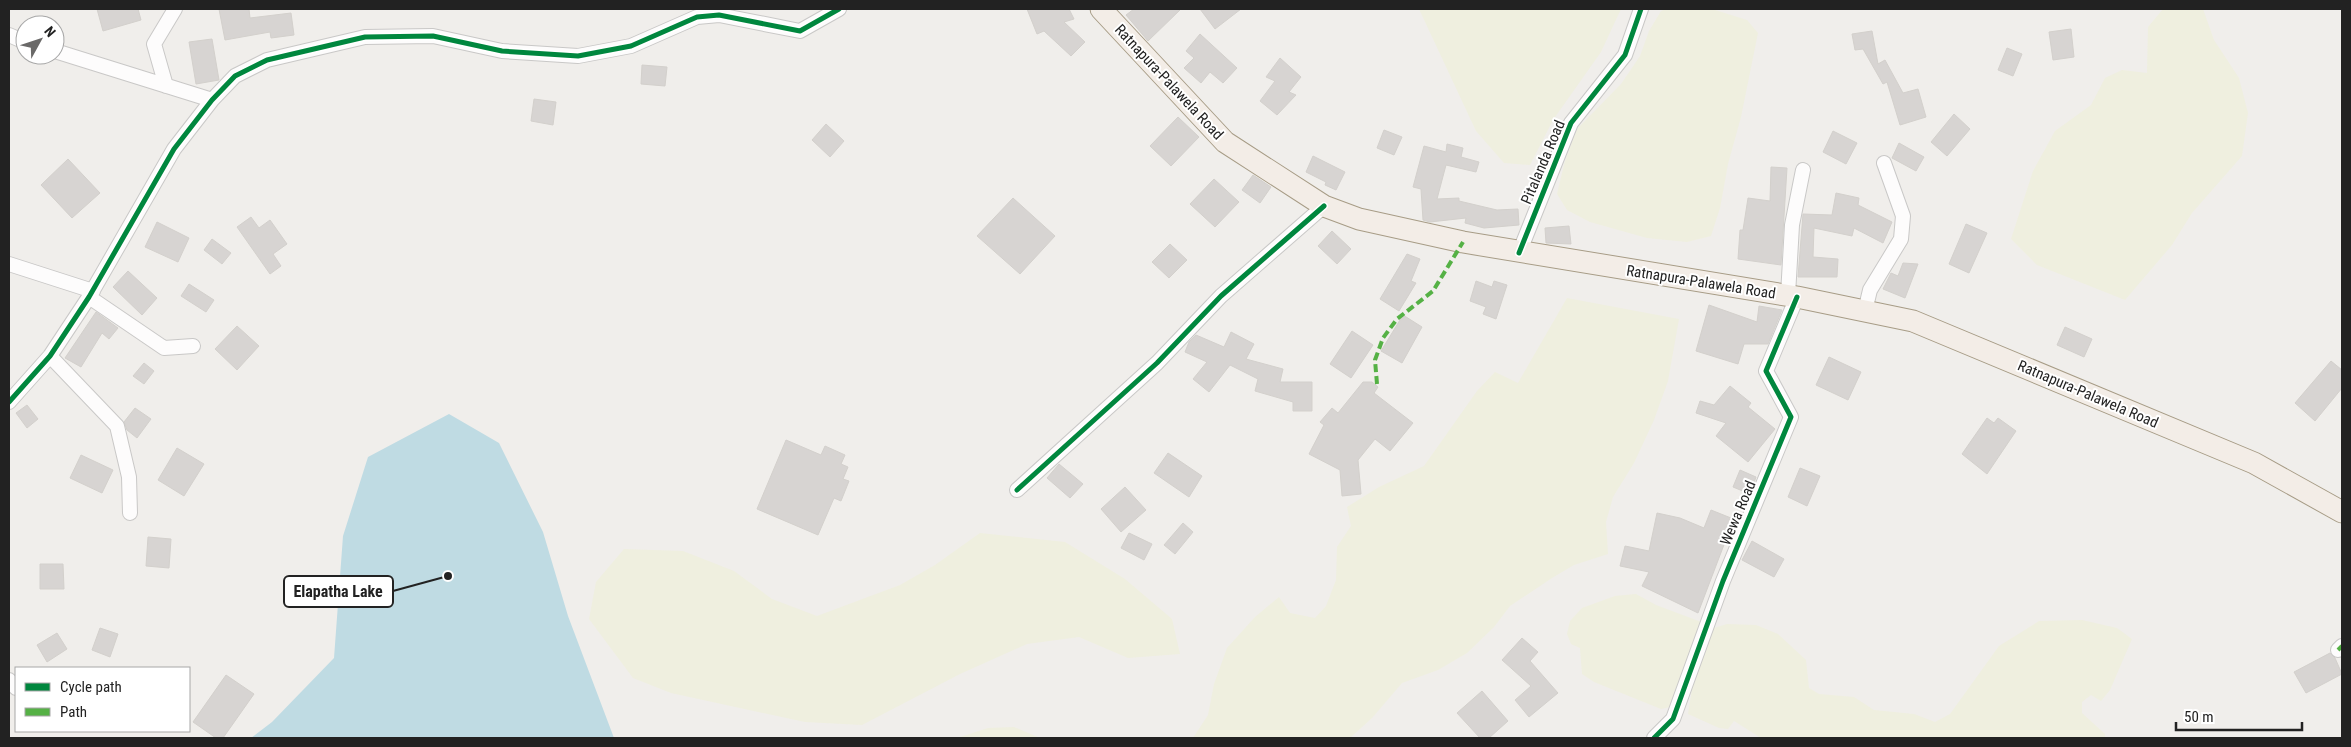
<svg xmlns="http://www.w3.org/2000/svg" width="2351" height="747" font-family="'Roboto Condensed',sans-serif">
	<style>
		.farmland { fill: #efefdf }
		.water { fill: #bfdbe3 }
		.building { fill: #d7d4d2; stroke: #d3d0cc }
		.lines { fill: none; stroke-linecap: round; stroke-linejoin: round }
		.minor-casing { stroke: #c9c8c7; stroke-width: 16 }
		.primary-casing { stroke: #a79c86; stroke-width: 23 }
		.minor { stroke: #fdfcfc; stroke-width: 14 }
		.primary { stroke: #f3ede7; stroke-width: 21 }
		.quiet { stroke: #55b145; stroke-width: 4; stroke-dasharray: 8 4; stroke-linecap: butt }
		.cycleway-casing { stroke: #fff; stroke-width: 8 }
		.cycleway { stroke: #00873e; stroke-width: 5 }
		.labels { text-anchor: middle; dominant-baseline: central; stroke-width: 4; stroke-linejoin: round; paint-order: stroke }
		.street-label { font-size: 15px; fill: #222; stroke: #fff }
		.leader { fill: none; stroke: #222; stroke-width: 2 }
		.callout-dot { fill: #222; stroke: #fff; stroke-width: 2 }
		.callout { fill: #fff; stroke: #222; stroke-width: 2 }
		.callout-label { font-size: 16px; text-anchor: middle; font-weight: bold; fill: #222 }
	</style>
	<rect width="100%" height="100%" fill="#f0eeeb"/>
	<path class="farmland" d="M1419,9H1621L1601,52L1553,120L1530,165L1504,163L1476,131Z
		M1666,9H1712L1747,20L1758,33L1741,117L1728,164L1720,208L1711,236L1687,242L1647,238L1590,222L1567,210L1557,194L1565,161L1577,129L1621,84L1640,56L1649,31L1661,11Z
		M2163,9H2203L2214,40L2239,78L2248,113L2242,156L2192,213L2172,245L2125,300L2037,265L2011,239L2033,171L2055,131L2091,105L2105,78L2122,70L2147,73L2148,27Z
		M1567,298L1679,319L1668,381L1654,420L1634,463L1613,497L1606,522L1608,554L1574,565L1552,578L1510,606L1494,627L1467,653L1438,670L1402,683L1372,718L1350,738H1193L1208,715L1214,684L1227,648L1255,617L1279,597L1290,613L1315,618L1326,606L1336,580L1337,547L1351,526L1347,507L1379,487L1424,466L1477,391L1495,372L1518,383Z
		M980,533L1065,542L1125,579L1172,619L1180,654L1128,658L1079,637L1027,644L960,674L862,725L805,722L671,693L633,678L589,619L596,582L624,549L683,551L734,571L772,599L817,616L900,585L935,565Z
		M1636,594L1656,605L1704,623L1674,706L1661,709L1594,682L1582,674L1580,648L1571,644L1567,634L1570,621L1582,608L1615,596Z
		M2082,620L2117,628L2132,639L2110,690L2101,701L2091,695L2082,702V713L2105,734V738H1761L1734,721L1728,729L1719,728L1688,714L1693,683L1714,628L1727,624L1756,625L1778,634L1806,660L1809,688L1819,694L1854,697L1874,710L1914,714L1935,722L1950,714L1999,646L2039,621Z
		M1014,727L1040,738H957L988,728Z"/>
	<path class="water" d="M449,414L499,443L543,532L568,616L614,738H251L272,722L334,658L343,536L368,457Z"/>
	<path class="building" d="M97,9H138L141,20L103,31Z
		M219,9H249L250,18L291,13L294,35L271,38L270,32L225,40Z
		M1027,9H1069L1074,19L1064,22L1085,42L1071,56L1044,31L1037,34Z
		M1134,9H1181L1148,41L1126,15Z
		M1200,9H1241L1215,29Z
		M2071,29L2074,57L2053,60L2049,32Z
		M1872,31L1878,64L1885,60L1903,93L1918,89L1926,117L1900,125L1887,82L1883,84L1863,49L1855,50L1852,34Z
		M1200,34L1237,68L1223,83L1210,72L1201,83L1184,68L1194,58L1186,51Z
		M212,39L219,80L196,84L189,42Z
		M2007,48L2022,54L2013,76L1998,70Z
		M1280,58L1301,77L1289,92L1296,95L1277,115L1260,101L1275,81L1266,77Z
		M642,65L667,67L665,86L641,84Z
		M534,99L556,102L553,125L531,121Z
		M1954,114L1970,129L1947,156L1931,142Z
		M1178,117L1199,137L1171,166L1150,146Z
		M826,124L844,141L830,157L812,140Z
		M1384,130L1402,137L1394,155L1377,148Z
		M1833,131L1857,143L1846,164L1823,152Z
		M1899,143L1924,157L1916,171L1892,158Z
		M1447,144L1463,148L1461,157L1479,162L1476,172L1446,165L1437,199L1459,198V201L1497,210L1518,209L1519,225L1484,228L1465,223L1466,218L1430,222L1423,220L1421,189L1413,187L1424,146L1446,152Z
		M1313,156L1345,172L1336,190L1325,185L1326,182L1306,172Z
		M68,159L100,193L72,218L41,185Z
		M1771,167L1787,168L1781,265L1738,259L1740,230H1743L1748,198L1770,201Z
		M1253,175L1271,187L1260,203L1242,190Z
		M1214,179L1239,202L1215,227L1190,204Z
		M1836,193L1859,198L1858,205L1892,222L1883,243L1854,228L1852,236L1814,228L1813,257L1838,259L1837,277H1798L1803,214L1832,215Z
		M1013,198L1055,236L1020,274L977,236Z
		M251,217L259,228L270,220L287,244L273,254L281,266L270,274L237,227Z
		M157,222L189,238L178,262L145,247Z
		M1966,224L1987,233L1969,273L1949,264Z
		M1569,226L1571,244L1546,243L1545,228Z
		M1332,231L1351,249L1337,264L1318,246Z
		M212,239L231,253L222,264L204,250Z
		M1170,244L1187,260L1169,278L1152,262Z
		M1407,254L1420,259L1411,281L1416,283L1399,311L1380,299Z
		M1903,263L1918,264L1905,298L1883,289L1891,273L1898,276Z
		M128,271L157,298L142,315L113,287Z
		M1476,281L1492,287L1494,281L1507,285L1496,319L1483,314L1486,307L1470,301Z
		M189,284L214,300L206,312L181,296Z
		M1709,305L1757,322L1759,306L1782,310L1768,344H1744L1738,364L1696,351Z
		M96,312L118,328L109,339L102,333L81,367L65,358Z
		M1403,315L1422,327L1402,363L1381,351Z
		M237,326L259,346L237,370L215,349Z
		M2065,327L2092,339L2084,357L2057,345Z
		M1352,331L1373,345L1351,378L1330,364Z
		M1231,332L1254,344L1246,359L1283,369L1280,382H1312V411H1293V402L1255,391L1258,379L1230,365L1209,392L1193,379L1207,362L1185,352L1189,342L1196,335L1224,347Z
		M1829,357L1861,372L1848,400L1816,385Z
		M2331,361L2342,370V388L2315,421L2295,403Z
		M144,363L154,371L144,384L133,376Z
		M1363,382H1372L1378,387L1374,393L1413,423L1390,451L1375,439L1358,460L1361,494L1342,496L1340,470L1309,454L1324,425L1320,422L1332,408L1338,413Z
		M1730,386L1751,403L1748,407L1775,429L1748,462L1716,436L1726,423L1696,413L1700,401L1714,405Z
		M27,405L38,419L27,428L16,413Z
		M135,408L151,419L137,438L127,430L124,422Z
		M1987,418L1994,423L1998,418L2016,431L1987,474L1962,454Z
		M786,440L821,455L825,446L845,455L841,464L848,467L843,479L849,481L841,501L834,498L818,535L757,509Z
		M177,448L204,464L184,496L158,480Z
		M1168,453L1202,476L1189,497L1154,473Z
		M81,455L113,470L102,493L70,478Z
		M1059,464L1083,484L1070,498L1047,478Z
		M1800,468L1820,476L1807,506L1788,497Z
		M1740,470L1756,477L1750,494L1733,487Z
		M1125,487L1146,510L1121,532L1101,509Z
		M1711,510L1731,518L1722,541L1725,542L1698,613L1642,586L1649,572L1620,566L1625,546L1649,551L1657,513L1680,518L1704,528Z
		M1183,523L1193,532L1175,554L1164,545Z
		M1129,533L1152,544L1144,560L1121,548Z
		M148,537L171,539L169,568L146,566Z
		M1752,541L1784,559L1774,577L1742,560Z
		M40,564H63L64,589H40Z
		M100,628L118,634L110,657L92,650Z
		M57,633L67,649L47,662L37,645Z
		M1522,638L1538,652L1530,661L1558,693L1529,717L1515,700L1531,686L1502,660Z
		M2330,653L2335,658L2342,674L2306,693L2294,672Z
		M226,675L254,694L223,738H216L193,722Z
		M1482,691L1508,721L1489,738H1480L1457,713Z"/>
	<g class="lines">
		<g class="minor-casing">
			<path id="minor" d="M9,35L25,42
				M55,51L212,100
				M166,86L154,44L175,9
				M1519,253L1571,123L1625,55L1641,9
				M9,264L93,291
				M1788,295L1792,225L1803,170
				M89,297L164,348L193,346
				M1865,311L1870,290L1901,239L1903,216L1884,163
				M50,356L117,426L129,477L130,513
				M9,402L50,356L89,297L174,149L212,100L235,76L267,60L365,37L433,36L502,51L578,56L631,46L697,17L719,15L800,31L839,9
				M1017,490L1157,363L1221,296L1324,206
				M2338,650L2342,646
				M9,680L16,688
				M1654,738L1673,719L1723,581L1791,417L1766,371L1797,297"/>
		</g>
		<g class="primary-casing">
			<path id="primary" d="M1101,9L1225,142L1324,206L1359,219L1463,242L1797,297L1913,321L2254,463L2342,512"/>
		</g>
		<use href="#minor" class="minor"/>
		<use href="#primary" class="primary"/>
		<path class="quiet" d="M1377,384L1375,360L1383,338L1397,319L1433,291L1463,242
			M2338,650L2342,646"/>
		<g class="cycleway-casing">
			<path id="cycleway" d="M1519,253L1571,123L1625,55L1641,9
				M9,402L50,356L89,297L174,149L212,100L235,76L267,60L365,37L433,36L502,51L578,56L631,46L697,17L719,15L800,31L839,9
				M1017,490L1157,363L1221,296L1324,206
				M1654,738L1673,719L1723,581L1791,417L1766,371L1797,297"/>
		</g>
		<use href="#cycleway" class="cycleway"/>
	</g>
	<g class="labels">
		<g class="street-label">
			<text transform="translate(1169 82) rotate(47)">Ratnapura-Palawela Road</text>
			<text transform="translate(1543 162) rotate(-67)">Pitalanda Road</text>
			<text transform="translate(1701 282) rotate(9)">Ratnapura-Palawela Road</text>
			<text transform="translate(2088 394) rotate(23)">Ratnapura-Palawela Road</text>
			<text transform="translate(1738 513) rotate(-67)">Wewa Road</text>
		</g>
	</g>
	<path class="leader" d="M448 576L393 591"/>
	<circle class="callout-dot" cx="448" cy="576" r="5"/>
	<rect class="callout" x="284" y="576" width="109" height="31" rx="5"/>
	<g class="callout-label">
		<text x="338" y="597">Elapatha Lake</text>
	</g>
	<rect width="2351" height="747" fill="none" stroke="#222222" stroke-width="20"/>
	<rect x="15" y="667" width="175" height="65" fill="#ffffff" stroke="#a7a7a7"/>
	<rect x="25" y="683" width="25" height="8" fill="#00873e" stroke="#a7a7a7"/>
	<text x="60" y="692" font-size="15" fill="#222222">Cycle path</text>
	<rect x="25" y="708" width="25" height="8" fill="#55b145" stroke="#a7a7a7"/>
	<text x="60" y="717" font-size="15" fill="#222222">Path</text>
	<g transform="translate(40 40) rotate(50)"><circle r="24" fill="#ffffff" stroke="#a7a7a7"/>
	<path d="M0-4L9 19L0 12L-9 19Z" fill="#6a6968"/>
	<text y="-8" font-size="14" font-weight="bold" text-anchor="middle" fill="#222222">N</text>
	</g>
	<path d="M2176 722v8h126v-8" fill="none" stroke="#222222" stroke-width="2.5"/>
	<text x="2184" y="722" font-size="15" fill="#222222" stroke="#ffffff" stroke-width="4" paint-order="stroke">50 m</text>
</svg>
